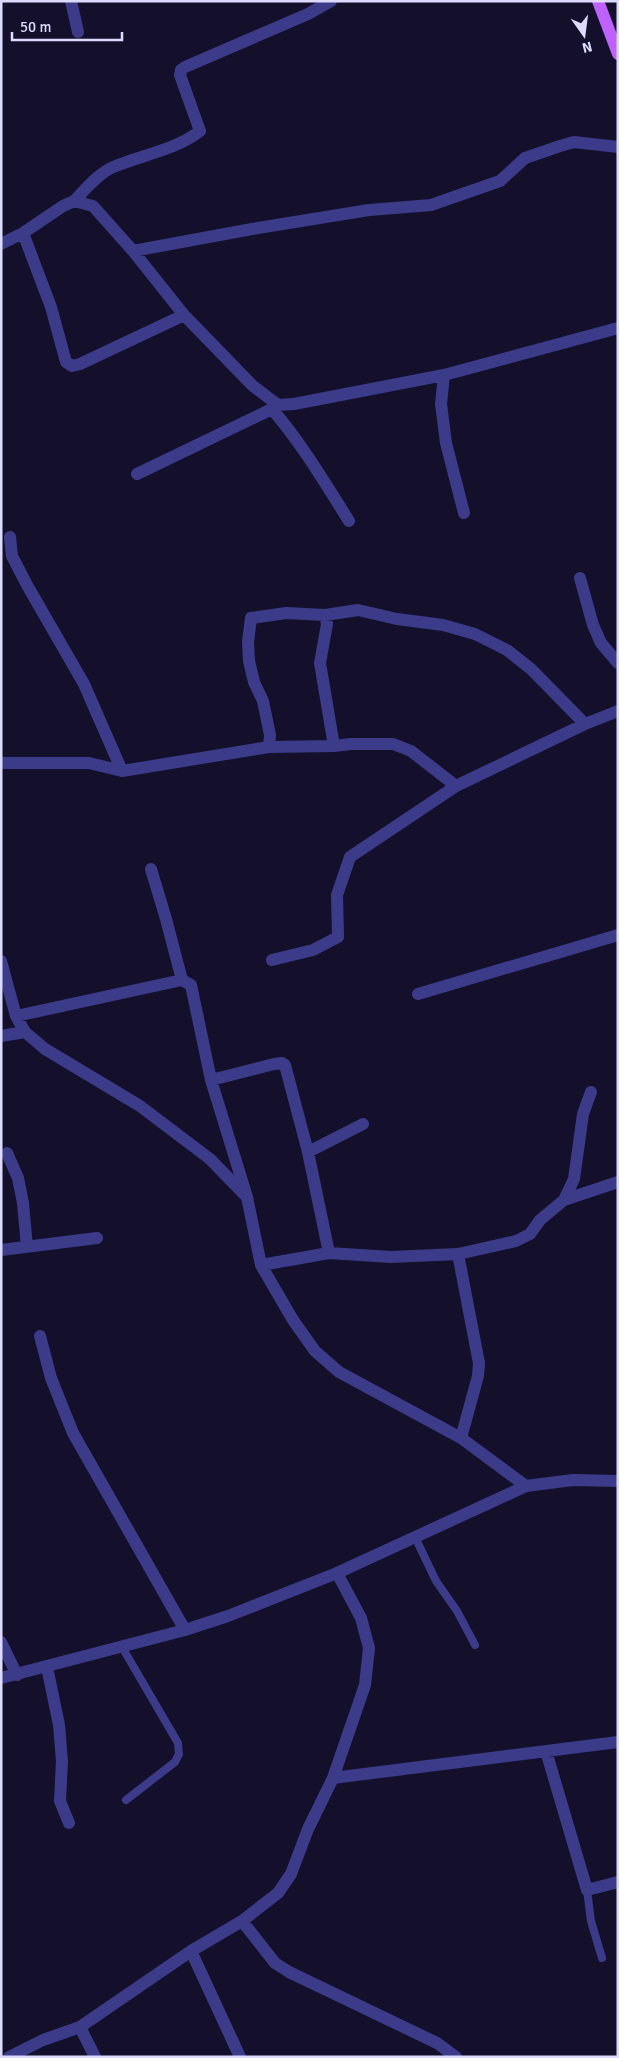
<svg xmlns="http://www.w3.org/2000/svg" width="619" height="2058" font-family="Signika,sans-serif">
	<style>
		.lines { fill: none; stroke-linecap: round; stroke-linejoin: round }
		.service { stroke: #3b3b8a; stroke-width: 8 }
		.minor { stroke: #3b3b8a; stroke-width: 12 }
		.tertiary { stroke: #3b3b8a; stroke-width: 12 }
		.primary { stroke: #be61ff; stroke-width: 12 }
	</style>
	<rect width="100%" height="100%" fill="#14102b"/>
	<g class="lines">
		<path class="service" d="M415,1537L436,1581L457,1611L475,1645
			M122,1647L178,1743L179,1754L175,1762L126,1800
			M587,1890L591,1921L602,1958"/>
		<path class="minor" d="M71,1L78,32
			M74,201C85,190 97,175 111,168C140,155 174,151 200,131L180,75L181,70L185,67L308,14L331,1
			M23,233L51,307L66,362L72,366L80,364L184,315
			M1,244L23,233L63,206L74,201L93,206L133,251L184,315L253,386L278,405L294,404L444,375L618,328
			M133,251L252,229L369,210L431,205L500,181L525,158L560,146L574,142L618,147
			M444,375L441,404L446,443L464,513
			M137,474L272,409C302,444 325,483 349,521
			M10,537L12,556L27,585L84,684L122,771
			M580,578L593,625L601,643L618,663
			M325,615L327,624L320,663L334,746
			M269,747L270,735L263,701L254,682L249,661L248,642L251,618L286,613L325,615L358,610L397,619L443,625L475,634L507,650L531,669L585,724
			M1,763H89L122,771L269,747L334,746L351,744H393L411,751L456,786
			M151,869L166,919L182,980
			M272,960L313,950L338,937L337,895L350,857L456,786L585,724L618,711
			M1,961L16,1016L25,1032L45,1049L140,1106L210,1159L245,1195
			M418,994L618,935
			M16,1016L182,980L191,985L211,1080L247,1197L261,1265L293,1320L315,1351L339,1372L461,1438L526,1486
			M1,1036L25,1032
			M211,1080L274,1064L282,1063L285,1065L308,1152L363,1124
			M308,1152L329,1253
			M7,1153L18,1178L23,1203L27,1247
			M564,1200L618,1182
			M1,1250L97,1238
			M458,1254L479,1363L478,1376L461,1438
			M261,1265L329,1253L391,1257L458,1254L516,1241L530,1234L540,1220L564,1200L574,1179L583,1114L591,1092
			M40,1336L51,1378L73,1433L185,1630
			M1,1642L17,1675
			M47,1667L59,1725L62,1761L60,1801L69,1823
			M546,1751L587,1890L618,1882
			M333,1778L618,1742
			M242,1921L275,1963L289,1972L437,2043L456,2057
			M191,1951L240,2057
			M80,2027L95,2057
			M9,2057L43,2040L80,2027L191,1951L242,1921L278,1893L291,1874L308,1829L333,1778L365,1685L369,1648L361,1618L337,1573"/>
		<path class="tertiary" d="M1,1678L185,1630L228,1616L337,1573L526,1486L573,1480L618,1481"/>
		<path class="primary" d="M598,1L618,54"/>
	</g>
	<rect width="619" height="2058" fill="none" stroke="#dddaff" stroke-width="5"/>
	<g transform="translate(584 35) rotate(166)" stroke="#14102b" stroke-width="4" paint-order="stroke">
	<path d="M0-4L9 19L0 12L-9 19Z" fill="#dddaff"/>
	<text y="-8" font-size="14" font-weight="bold" text-anchor="middle" fill="#dddaff">N</text>
	</g>
	<path d="M12 32v8h110v-8" fill="none" stroke="#dddaff" stroke-width="2.5"/>
	<text x="20" y="32" font-size="15" fill="#dddaff" stroke="#14102b" stroke-width="4" paint-order="stroke">50 m</text>
</svg>
